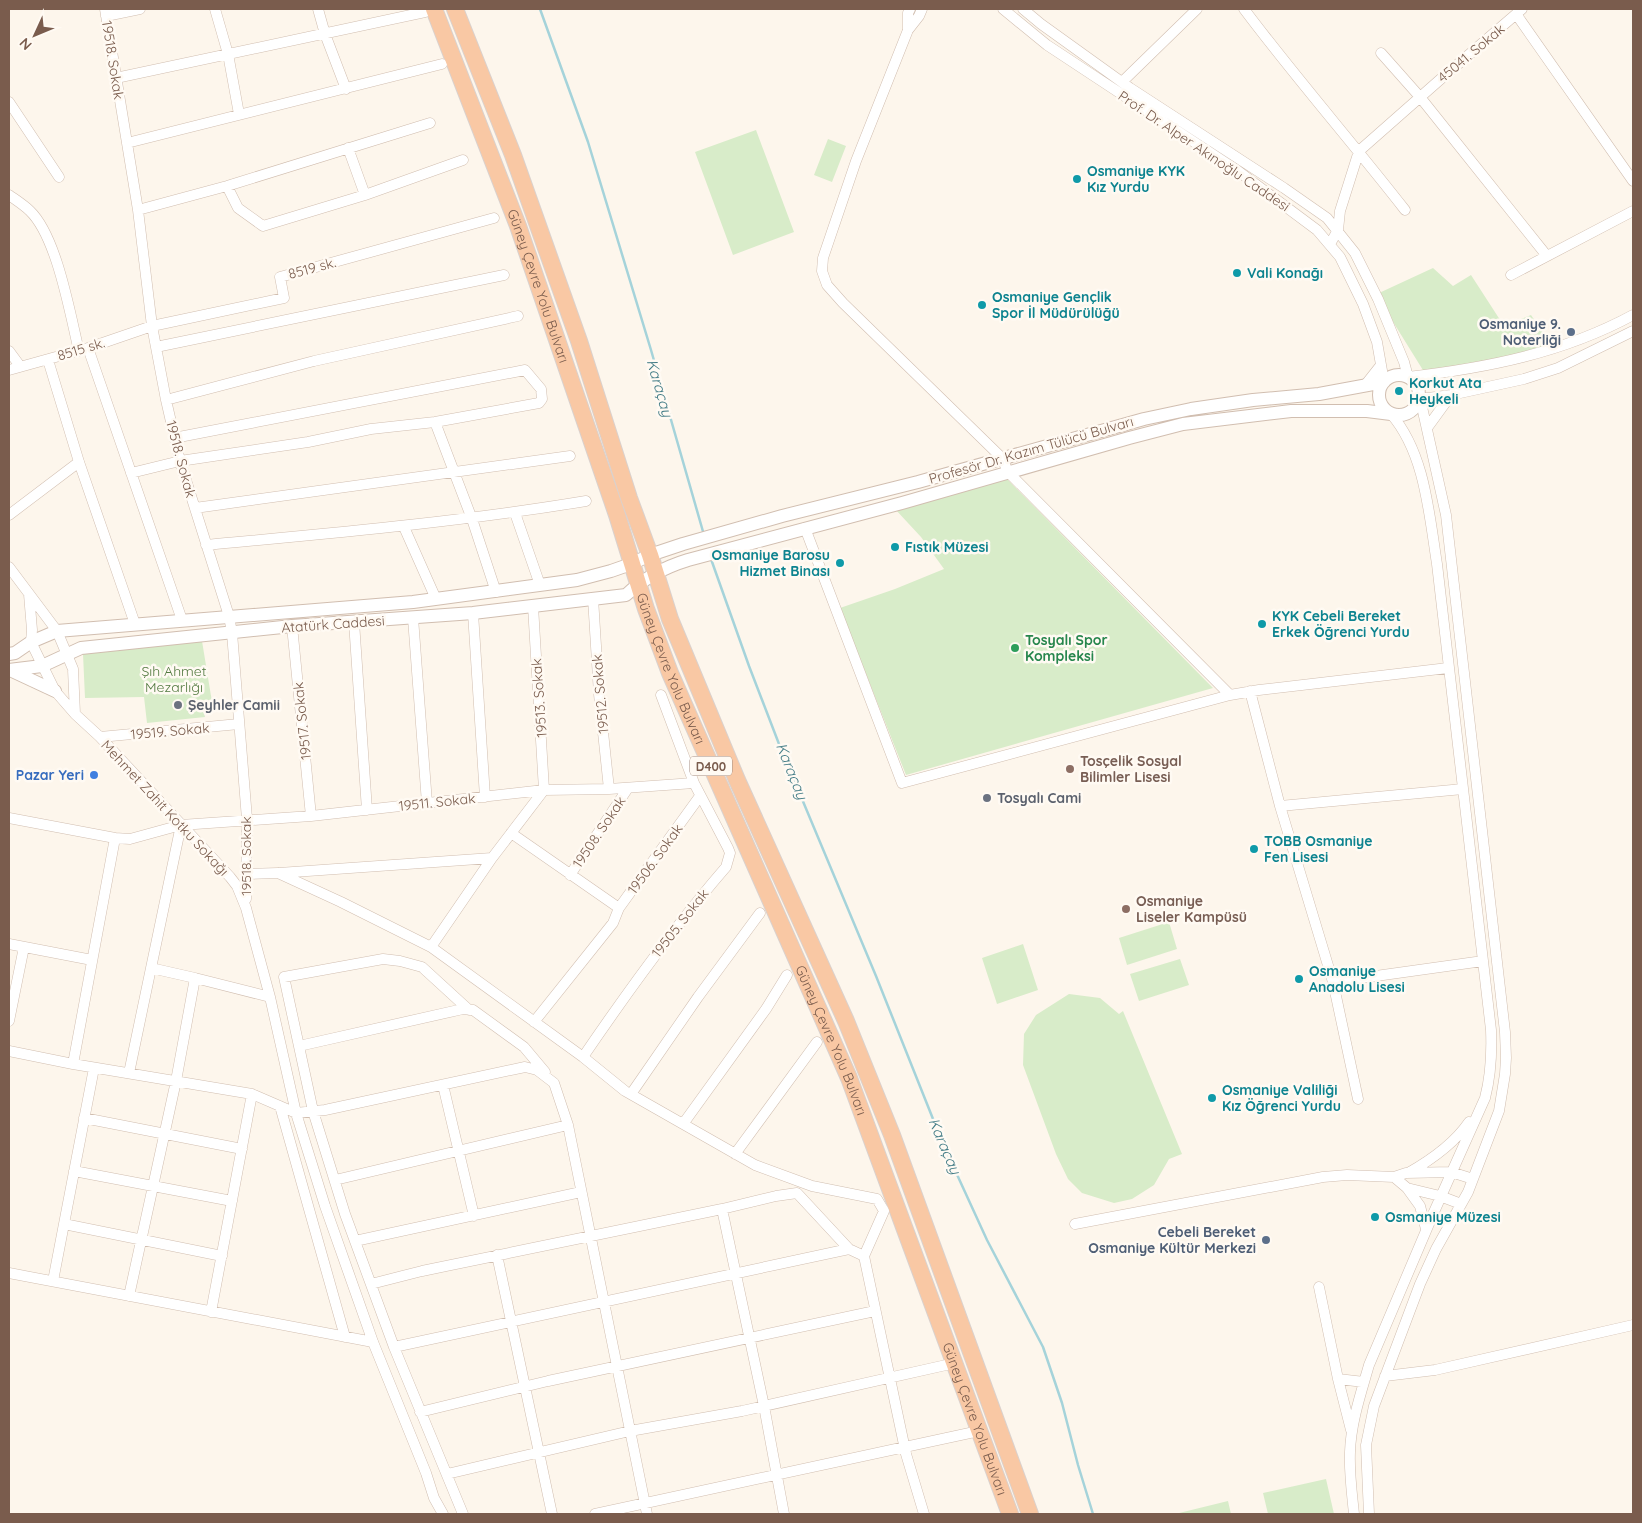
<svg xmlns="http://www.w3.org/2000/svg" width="1642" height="1523" font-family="Quicksand,sans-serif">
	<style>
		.green { fill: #d8ecc9 }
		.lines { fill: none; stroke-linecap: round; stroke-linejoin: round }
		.stream { stroke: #a5d3da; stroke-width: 2.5 }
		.minor-casing { stroke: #d1beb0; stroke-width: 11 }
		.tertiary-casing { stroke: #d1beb0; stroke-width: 14 }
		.trunk-casing { stroke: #dad1cd; stroke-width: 18 }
		.minor { stroke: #fff; stroke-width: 10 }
		.tertiary { stroke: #fff; stroke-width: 12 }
		.trunk { stroke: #f9c8a4; stroke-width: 16 }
		.culture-dot { fill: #0f9aa8; stroke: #fffaf3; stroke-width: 2 }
		.service-dot { fill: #5c6f8a; stroke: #fffaf3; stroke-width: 2 }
		.leisure-dot { fill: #2e9e5b; stroke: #fffaf3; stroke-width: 2 }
		.worship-dot { fill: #6b7280; stroke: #fffaf3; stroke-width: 2 }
		.education-dot { fill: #8d6e63; stroke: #fffaf3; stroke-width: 2 }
		.shop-dot { fill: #3f7fe0; stroke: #fffaf3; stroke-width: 2 }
		.labels { text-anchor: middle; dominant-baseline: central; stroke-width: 5; stroke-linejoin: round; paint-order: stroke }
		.shield { fill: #fffaf3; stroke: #a28b7f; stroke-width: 1 }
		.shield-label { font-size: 12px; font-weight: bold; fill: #7a5c4d }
		.street-label { font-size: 14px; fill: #7a5c4d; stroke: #fffaf3 }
		.culture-label { font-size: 14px; font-weight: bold; fill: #0d838f; stroke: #fffaf3; text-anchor: start }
		.service-label { font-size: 14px; font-weight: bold; fill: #4e5e75; stroke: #fffaf3; text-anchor: end }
		.leisure-label { font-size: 14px; font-weight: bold; fill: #27864d; stroke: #fffaf3; text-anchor: start }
		.park-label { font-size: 14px; fill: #537a41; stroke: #fffaf3 }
		.worship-label { font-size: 14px; font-weight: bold; fill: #5b616d; stroke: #fffaf3; text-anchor: start }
		.education-label { font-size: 14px; font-weight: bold; fill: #785e54; stroke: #fffaf3; text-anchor: start }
		.shop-label { font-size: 14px; font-weight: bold; fill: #366cbe; stroke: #fffaf3; text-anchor: end }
		.water-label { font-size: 15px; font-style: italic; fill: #437c86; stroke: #fffaf3 }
	</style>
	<rect width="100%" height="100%" fill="#fdf6ec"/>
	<path class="green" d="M756,130L794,232L733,255L695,152Z
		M828,139L846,146L832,182L814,175Z
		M1433,268L1453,286L1471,275L1504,326L1531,315L1554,349L1426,375L1390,317L1379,293Z
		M1007,479L1213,688L906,775L840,608L895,589L944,569L921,537L895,509Z
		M202,641L212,702L201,703L205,717L147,723L144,697L85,698L83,654L85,652Z
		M1169,922L1177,949L1127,965L1119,938Z
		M1023,944L1038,990L997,1004L982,958Z
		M1180,959L1189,985L1139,1001L1130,974Z
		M1069,994L1100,998L1119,1014L1123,1011L1182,1154L1169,1159L1154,1185L1132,1199L1114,1203L1082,1193L1068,1179L1056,1154L1023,1065L1024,1034L1036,1015Z
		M1326,1479L1334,1514H1268L1263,1493Z
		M1228,1501L1231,1514H1175Z"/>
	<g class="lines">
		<path class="stream" d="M540,9L588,142L651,350L704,535
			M711,559L749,666L779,744L876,976L943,1144L987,1240L1043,1347L1062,1403L1078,1465L1093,1514"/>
		<g class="minor-casing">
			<path id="minor" d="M105,9L138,210L152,326L166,400L180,461L229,616L232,633L247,819L246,899
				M215,9L228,54L239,114
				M318,9L325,34L346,89
				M922,9L919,16L908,30L856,161L823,258L822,271L827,285L843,303L1002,458L1008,472L1230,695
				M1003,9L1047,45L1238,171L1317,230L1340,257L1363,304L1377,342L1384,382
				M1023,9L1041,24L1130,88L1284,188L1327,218L1355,253L1378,299L1404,362L1408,377C1486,368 1563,353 1633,315
				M1244,9C1295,77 1352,142 1405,210
				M1516,14L1633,181
				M106,16L140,9
				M908,30V13L910,9
				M1381,53L1420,97L1547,256
				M116,78L425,12
				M1122,82L1197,9
				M9,102L59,177
				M127,143L442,64
				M348,148L365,195
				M227,186L238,208L263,226L365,195L463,160
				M9,195C16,200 24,205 30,211C57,237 70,314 79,351
				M138,210L227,186L430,123
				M1330,244L1338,230L1340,211L1359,151L1443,77L1522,9
				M1511,275L1633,211
				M156,347L504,275
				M88,348L182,620
				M9,351L20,366
				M48,360L79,462L135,624
				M9,370L88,348L152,326L284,298L280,277L494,218
				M1366,384L1381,365
				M166,400L314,361L518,316
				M435,422L472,519L496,592
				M1427,428L1451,395
				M131,473L180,461L308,442L371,429L435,422L539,403L542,399L541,389L525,370L174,438
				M195,508L570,456
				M515,513L540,585
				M9,515L79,462
				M404,527L436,599
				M805,528L902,783L1230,695L1259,690L1448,668
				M206,545C334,533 460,522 586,501
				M9,567L57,631L73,669L75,714
				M29,594L32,630L31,642L55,691L75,714L100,737L230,877L237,886L246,908L270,997L296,1113L325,1206L373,1342L426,1473L434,1498L443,1514
				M593,598L599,694L609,789
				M473,613L485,797
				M413,618L427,803
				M354,622L367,810
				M292,626L311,816
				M1250,691L1280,806L1333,982
				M100,737L239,724
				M1280,806L1463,789
				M9,818L115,838
				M511,833L619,908
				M279,873L492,858
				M246,874L278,873L341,902L431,947L583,1057L625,1091L755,1165L812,1186L877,1199L884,1211L864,1256L906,1454L924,1514
				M570,875L628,788
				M9,944L92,960
				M431,947L492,858L544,790L533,606
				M195,978L270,997
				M9,1021L24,947
				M534,1022L613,923L619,908L700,796
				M299,1046L463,1009L473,1010L524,1047L545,1072
				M9,1051L73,1064L252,1094L296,1113L325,1110L525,1067L537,1070L554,1083L568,1125L647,1514
				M583,1057C628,991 674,927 726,867L730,853L728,848L694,783L661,695
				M73,1064L115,838L130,839L181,825L311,816L544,790L609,789L694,783
				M129,1073L181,825
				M443,1085L474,1216
				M631,1094L698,997L760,913
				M1358,1099L1333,982L1483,961
				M280,1106L345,1337
				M84,1118L242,1149
				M683,1124L766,1009L787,975
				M735,1154L817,1042
				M74,1171L232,1201
				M1408,1173C1431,1160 1454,1144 1469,1122
				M335,1180L568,1125
				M1407,1188L1420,1206L1426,1229
				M1461,1204L1440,1196L1407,1188L1394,1177L1406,1173L1451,1172L1473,1179
				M722,1209L764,1406L784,1514
				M64,1224L222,1256
				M1075,1224L1323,1177L1347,1175L1394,1177
				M355,1241L581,1192
				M497,1255L552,1514
				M9,1273L373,1342
				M53,1281L94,1068
				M371,1284L422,1271L722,1209L776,1196L797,1193L849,1249
				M1319,1287L1338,1379
				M129,1296L176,1081L195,978L151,968
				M211,1312L252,1094
				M394,1347L849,1249L864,1256
				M1385,1376L1435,1370L1633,1325
				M420,1412L548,1381L875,1311
				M1351,1430L1338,1379L1364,1382
				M447,1474L630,1431L742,1411L955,1363
				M463,1514L394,1347L345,1214L313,1111L284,977L383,959L400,961L422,967L469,1010
				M595,1514L979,1431
				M1354,1514C1352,1494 1349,1472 1350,1452C1351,1422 1361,1393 1369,1365L1434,1212L1485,1098C1491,1075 1492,1054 1491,1030L1437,564C1429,514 1425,453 1391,414
				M1369,1514L1366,1445L1374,1406L1420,1284L1436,1249L1468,1192L1499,1111L1505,1074L1506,1058L1505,1032L1446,515L1420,398H1428L1451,395L1524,379L1558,368L1633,331"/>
		</g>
		<g class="tertiary-casing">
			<path id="tertiary" d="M1379 395a20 20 0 1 1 40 0a20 20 0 1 1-40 0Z
				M9,654L15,653L31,642L57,631L413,602L577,580L611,571L631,564L650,555L683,544L782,516L918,482L1144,419L1191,409L1253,400L1319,394L1384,382
				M9,670L42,666L81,648L292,626L473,613L626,595C644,578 665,567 688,560L902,503L1129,438L1183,424L1291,411H1367L1391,414
				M10,670L55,691"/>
		</g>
		<g class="trunk-casing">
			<g id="trunk">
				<path id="s1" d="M434,9L518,226L617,515L646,609L670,673L849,1078L1010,1514"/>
				<path d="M455,9L513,155L579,341L629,498L650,555L670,619L737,780L846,1021L892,1135L1030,1514"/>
			</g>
		</g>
		<use href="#minor" class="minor"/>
		<use href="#tertiary" class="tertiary"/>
		<use href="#trunk" class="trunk"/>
	</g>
	<g class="culture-dot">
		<circle cx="1077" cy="179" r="5"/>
		<circle cx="1237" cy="273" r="5"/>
		<circle cx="982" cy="305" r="5"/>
		<circle cx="1399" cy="391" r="5"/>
		<circle cx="895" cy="547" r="5"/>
		<circle cx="840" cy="563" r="5"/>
		<circle cx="1262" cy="624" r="5"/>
		<circle cx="1254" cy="849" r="5"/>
		<circle cx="1299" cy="979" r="5"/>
		<circle cx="1212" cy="1098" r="5"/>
		<circle cx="1375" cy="1217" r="5"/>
	</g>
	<g class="service-dot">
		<circle cx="1571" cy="332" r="5"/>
		<circle cx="1266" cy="1240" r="5"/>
	</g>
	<circle class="leisure-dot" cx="1015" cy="648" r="5"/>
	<g class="worship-dot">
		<circle cx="178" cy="705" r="5"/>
		<circle cx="987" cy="798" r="5"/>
	</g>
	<g class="education-dot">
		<circle cx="1070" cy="769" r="5"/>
		<circle cx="1126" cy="909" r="5"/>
	</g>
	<circle class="shop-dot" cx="94" cy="775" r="5"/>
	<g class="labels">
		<rect class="shield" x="690" y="756.5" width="42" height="19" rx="4"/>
		<g class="shield-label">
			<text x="711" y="766">D400</text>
		</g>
		<g class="street-label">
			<text transform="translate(1471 53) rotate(-40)">45041. Sokak</text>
			<text transform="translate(113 60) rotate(81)">19518. Sokak</text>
			<text transform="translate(1204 151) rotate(34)">Prof. Dr. Alper Akınoğlu Caddesi</text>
			<text transform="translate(312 268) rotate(-15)">8519 sk.</text>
			<text stroke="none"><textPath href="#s1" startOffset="296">Güney Çevre Yolu Bulvarı</textPath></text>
			<text transform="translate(81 349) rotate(-17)">8515 sk.</text>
			<text transform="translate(1031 450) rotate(-16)">Profesör Dr. Kazım Tülücü Bulvarı</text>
			<text transform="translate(181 459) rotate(75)">19518. Sokak</text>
			<text transform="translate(333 624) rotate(-4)">Atatürk Caddesi</text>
			<text stroke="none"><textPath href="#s1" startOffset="701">Güney Çevre Yolu Bulvarı</textPath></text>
			<text transform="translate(600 694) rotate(-95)">19512. Sokak</text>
			<text transform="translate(539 698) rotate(-94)">19513. Sokak</text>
			<text transform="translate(302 721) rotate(-96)">19517. Sokak</text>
			<text transform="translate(170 731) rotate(-5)">19519. Sokak</text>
			<text transform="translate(437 802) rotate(-6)">19511. Sokak</text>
			<text transform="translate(165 808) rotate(47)">Mehmet Zahit Kotku Sokağı</text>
			<text transform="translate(599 832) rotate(-56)">19508. Sokak</text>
			<text transform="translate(246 856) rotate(-90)">19518. Sokak</text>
			<text transform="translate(655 859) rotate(-54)">19506. Sokak</text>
			<text transform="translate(680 923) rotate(-52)">19505. Sokak</text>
			<text stroke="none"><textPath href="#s1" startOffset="1106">Güney Çevre Yolu Bulvarı</textPath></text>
			<text stroke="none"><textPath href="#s1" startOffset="1511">Güney Çevre Yolu Bulvarı</textPath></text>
		</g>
		<g class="culture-label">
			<text x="1087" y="171">Osmaniye KYK<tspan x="1087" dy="16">Kız Yurdu</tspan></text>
			<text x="1247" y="273">Vali Konağı</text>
			<text x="992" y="297">Osmaniye Gençlik<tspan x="992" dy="16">Spor İl Müdürülüğü</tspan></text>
			<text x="1409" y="383">Korkut Ata<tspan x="1409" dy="16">Heykeli</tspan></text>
			<text x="905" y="547">Fıstık Müzesi</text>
			<text x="830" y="555" text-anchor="end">Osmaniye Barosu<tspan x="830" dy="16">Hizmet Binası</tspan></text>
			<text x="1272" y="616">KYK Cebeli Bereket<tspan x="1272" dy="16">Erkek Öğrenci Yurdu</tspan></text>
			<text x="1264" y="841">TOBB Osmaniye<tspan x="1264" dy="16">Fen Lisesi</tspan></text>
			<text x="1309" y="971">Osmaniye<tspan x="1309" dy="16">Anadolu Lisesi</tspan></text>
			<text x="1222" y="1090">Osmaniye Valiliği<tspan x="1222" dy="16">Kız Öğrenci Yurdu</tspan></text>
			<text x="1385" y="1217">Osmaniye Müzesi</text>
		</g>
		<g class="service-label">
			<text x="1561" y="324">Osmaniye 9.<tspan x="1561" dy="16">Noterliği</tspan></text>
			<text x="1256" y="1232">Cebeli Bereket<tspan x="1256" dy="16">Osmaniye Kültür Merkezi</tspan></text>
		</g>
		<g class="leisure-label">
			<text x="1025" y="640">Tosyalı Spor<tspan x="1025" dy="16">Kompleksi</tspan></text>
		</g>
		<g class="park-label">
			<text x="174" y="671">Şıh Ahmet<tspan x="174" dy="16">Mezarlığı</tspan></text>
		</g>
		<g class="worship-label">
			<text x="188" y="705">Şeyhler Camii</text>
			<text x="997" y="798">Tosyalı Cami</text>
		</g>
		<g class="education-label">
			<text x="1080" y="761">Tosçelik Sosyal<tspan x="1080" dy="16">Bilimler Lisesi</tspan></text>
			<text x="1136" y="901">Osmaniye<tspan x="1136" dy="16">Liseler Kampüsü</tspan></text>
		</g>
		<g class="shop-label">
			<text x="84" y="775">Pazar Yeri</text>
		</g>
		<g class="water-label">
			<text transform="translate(660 388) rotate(74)">Karaçay</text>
			<text transform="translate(792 771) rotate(68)">Karaçay</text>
			<text transform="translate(945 1146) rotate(67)">Karaçay</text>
		</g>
	</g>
	<rect width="1642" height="1523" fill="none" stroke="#7a5c4d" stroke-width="20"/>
	<g transform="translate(35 35) rotate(226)" stroke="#fffaf3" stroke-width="4" paint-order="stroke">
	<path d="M0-4L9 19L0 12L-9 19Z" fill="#7a5c4d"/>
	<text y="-8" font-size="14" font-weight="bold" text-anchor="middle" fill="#7a5c4d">N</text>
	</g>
</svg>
